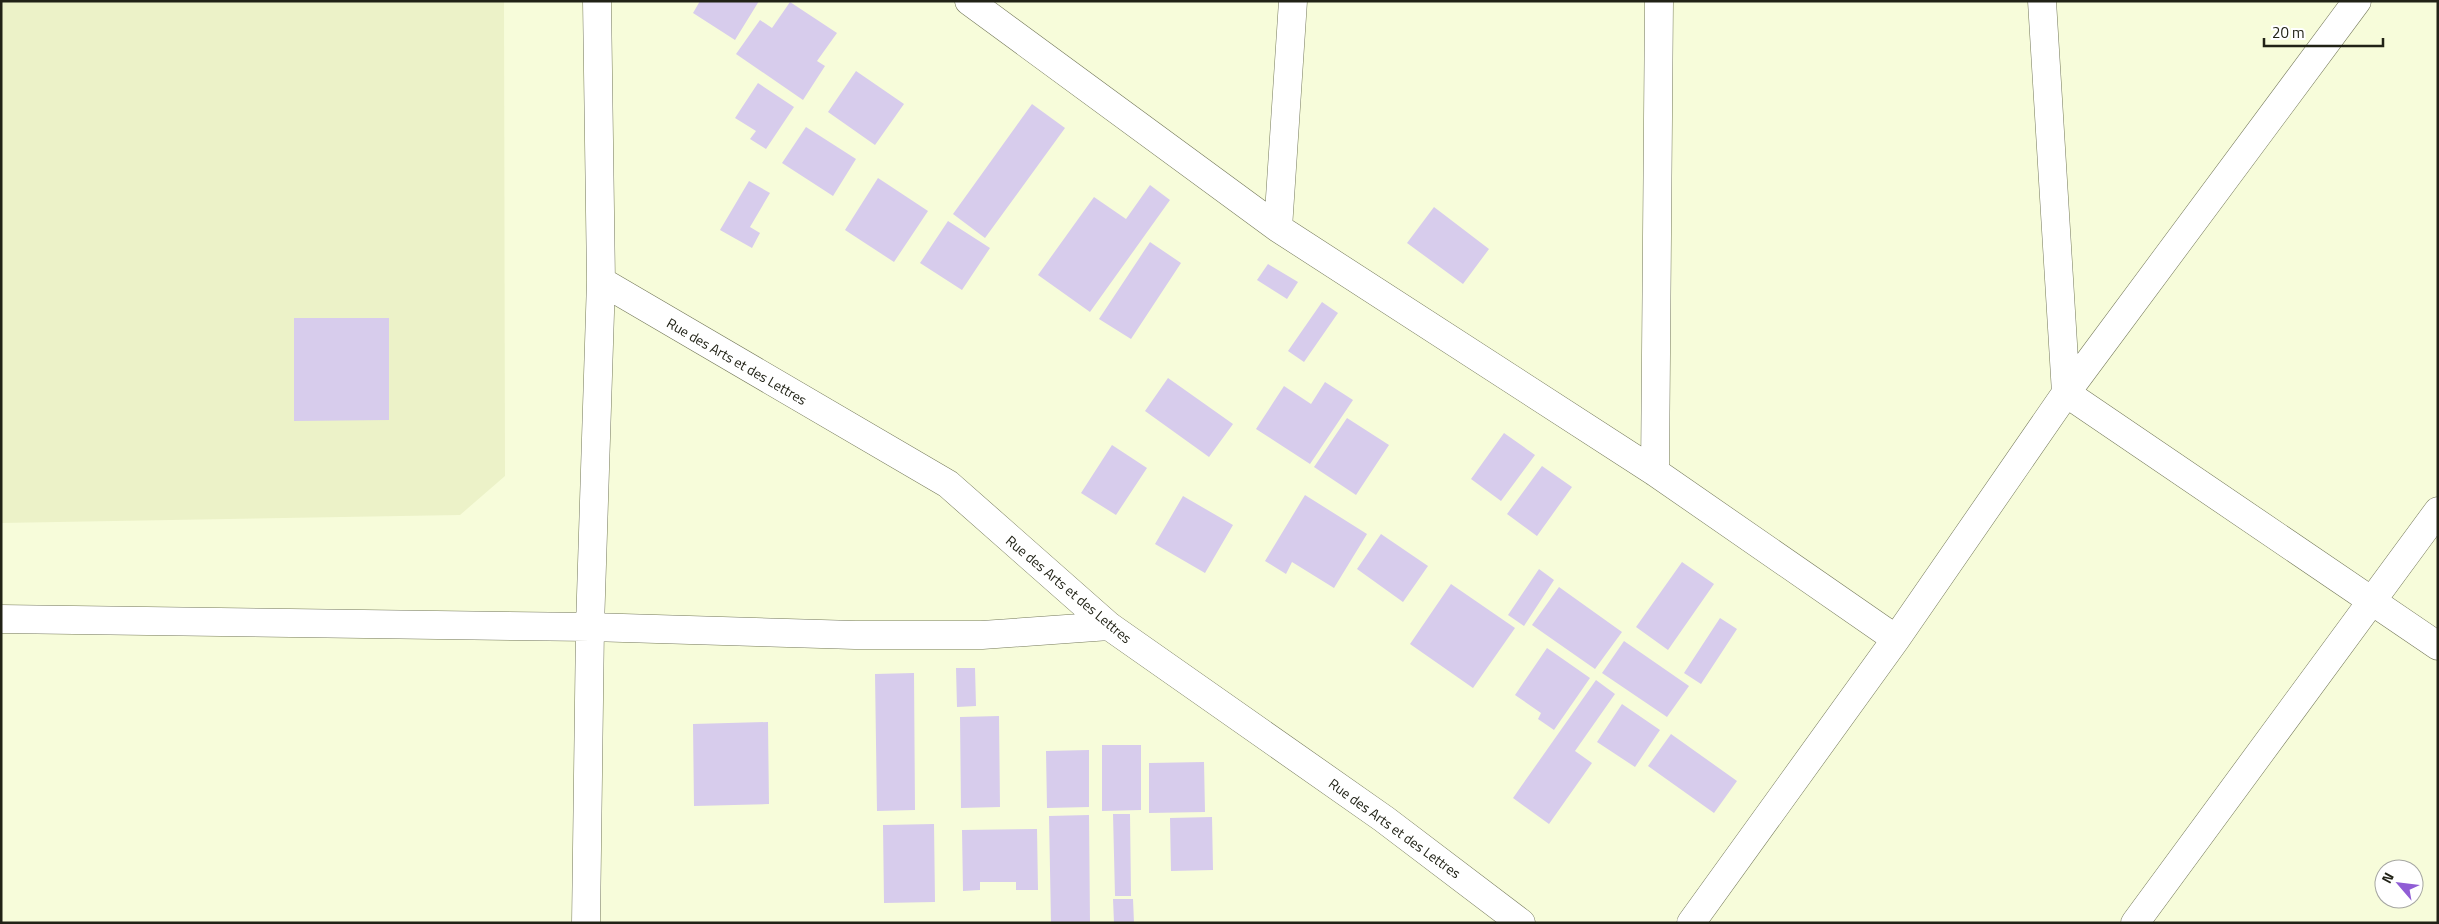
<svg xmlns="http://www.w3.org/2000/svg" width="2439" height="924" font-family="'Titillium Web',sans-serif">
	<style>
		.built { fill: #ecf2c8 }
		.building { fill: #d7ccec }
		.lines { fill: none; stroke-linecap: round; stroke-linejoin: round }
		.minor-casing { stroke: #75795b; stroke-width: 29 }
		.minor { stroke: #fff; stroke-width: 28 }
		.labels { text-anchor: middle; dominant-baseline: central; stroke-width: 4; stroke-linejoin: round; paint-order: stroke }
		.street-label { font-size: 14px; fill: #212216; stroke: #fff }
	</style>
	<rect width="100%" height="100%" fill="#f7fcda"/>
	<path class="built" d="M1,1H504L505,476L460,515L1,523Z"/>
	<path class="building" d="M700,1H759L735,40L693,13Z
		M790,2L837,33L817,61L825,66L803,100L736,54L760,20L772,28Z
		M856,71L904,104L875,145L828,112Z
		M758,83L794,107L766,149L750,139L756,131L735,118Z
		M1032,104L1065,128L985,238L953,214Z
		M806,127L856,159L833,196L782,163Z
		M878,178L928,211L894,262L845,230Z
		M749,181L770,193L750,227L760,233L752,248L720,230Z
		M1150,185L1170,200L1090,312L1038,275L1094,197L1126,219Z
		M1434,207L1489,249L1463,284L1407,243Z
		M948,221L990,248L962,290L920,263Z
		M1150,242L1181,263L1131,339L1099,319Z
		M1268,264L1298,282L1287,299L1257,280Z
		M1322,302L1338,313L1304,362L1288,351Z
		M294,318H389V420L294,421Z
		M1168,378L1233,424L1209,457L1145,411Z
		M1325,382L1353,400L1310,464L1256,429L1284,386L1311,404Z
		M1347,418L1389,445L1356,495L1314,467Z
		M1504,433L1535,455L1501,501L1471,479Z
		M1112,445L1147,468L1116,515L1081,493Z
		M1542,466L1572,487L1537,536L1507,514Z
		M1305,495L1367,534L1334,588L1292,562L1286,574L1265,561Z
		M1183,496L1233,525L1205,573L1155,544Z
		M1381,534L1428,566L1403,602L1357,569Z
		M1682,562L1714,584L1668,650L1636,627Z
		M1539,569L1554,580L1524,626L1508,615Z
		M1451,584L1515,628L1473,688L1410,644Z
		M1559,587L1622,632L1595,669L1532,625Z
		M1720,618L1737,629L1701,684L1684,673Z
		M1624,641L1689,686L1667,717L1602,673Z
		M1547,648L1590,678L1554,730L1538,719L1541,713L1515,695Z
		M956,668H975L976,706L957,707Z
		M914,673L915,810L877,811L875,674Z
		M1596,680L1615,694L1575,751L1592,763L1549,824L1513,798Z
		M1622,704L1660,730L1635,767L1597,742Z
		M999,716L1000,807L961,808L960,717Z
		M768,722L769,804L694,806L693,724Z
		M1671,734L1737,781L1714,813L1648,766Z
		M1102,745H1141V810L1102,811Z
		M1089,750V807L1047,808L1046,751Z
		M1204,762L1205,812L1149,813V763Z
		M1113,814H1130L1131,896H1115Z
		M1089,815L1090,923H1051L1049,816Z
		M1212,817L1213,870L1171,871L1170,818Z
		M934,824L935,902L884,903L883,825Z
		M1037,829L1038,890H1016V882H980V890L963,891L962,830Z
		M1113,899H1133L1134,923H1114Z"/>
	<g class="lines">
		<g class="minor-casing">
			<path id="minor" d="M969,1L1278,228L1655,472L1896,639
				M2042,1L2066,393L2438,646
				M1278,228L1293,1
				M601,281L948,484L1109,626L1384,819L1521,923
				M1655,472L1659,1
				M1,619L590,627L855,635H982L1109,626
				M586,923L590,627L601,281L597,1
				M1691,923L1896,639L2066,393L2357,1
				M2135,923L2438,511"/>
		</g>
		<use href="#minor" class="minor"/>
	</g>
	<g class="labels">
		<g class="street-label">
			<text transform="translate(737 361) rotate(30)">Rue des Arts et des Lettres</text>
			<text transform="translate(1069 589) rotate(40)">Rue des Arts et des Lettres</text>
			<text transform="translate(1395 828) rotate(36)">Rue des Arts et des Lettres</text>
		</g>
	</g>
	<rect width="2439" height="924" fill="none" stroke="#212216" stroke-width="5"/>
	<g transform="translate(2399 884) rotate(298)"><circle r="24" fill="#ffffff" stroke="#a6a7a2"/>
	<path d="M0-4L9 19L0 12L-9 19Z" fill="#905dd5"/>
	<text y="-8" font-size="14" font-weight="bold" text-anchor="middle" fill="#212216">N</text>
	</g>
	<path d="M2264 38v8h119v-8" fill="none" stroke="#212216" stroke-width="2.5"/>
	<text x="2272" y="38" font-size="15" fill="#212216" stroke="#ffffff" stroke-width="4" paint-order="stroke">20 m</text>
</svg>
